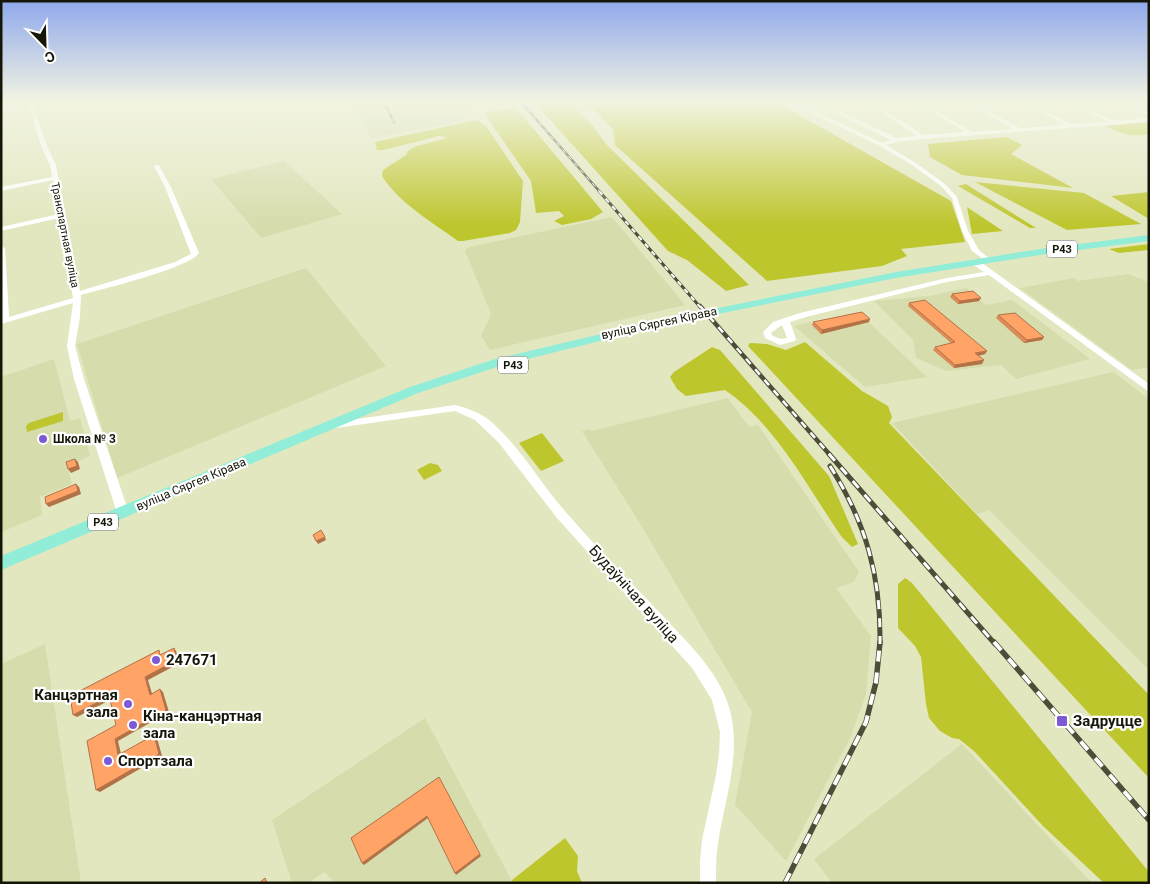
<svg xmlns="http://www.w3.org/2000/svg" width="1150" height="884" font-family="Roboto,sans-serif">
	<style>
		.built { fill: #d6dcac }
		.green { fill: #bec62e }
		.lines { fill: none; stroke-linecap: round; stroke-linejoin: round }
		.minor { fill: #fff; fill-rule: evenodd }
		.major { fill: #91edd7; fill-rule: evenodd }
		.rail-far4-casing { stroke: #4c4e39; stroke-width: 2.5 }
		.rail-far3-casing { stroke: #4c4e39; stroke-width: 3 }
		.rail-far2-casing { stroke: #4c4e39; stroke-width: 4.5 }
		.rail-far1-casing { stroke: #4c4e39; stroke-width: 5 }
		.rail-casing { stroke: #4c4e39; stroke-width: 5.5 }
		.rail-far4 { stroke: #fff; stroke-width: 1; stroke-dasharray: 4.5; stroke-linecap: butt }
		.rail-far3 { stroke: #fff; stroke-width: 2; stroke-dasharray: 5; stroke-linecap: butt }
		.rail-far2 { stroke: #fff; stroke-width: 2.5; stroke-dasharray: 7; stroke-linecap: butt }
		.rail-far1 { stroke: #fff; stroke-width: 3; stroke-dasharray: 9; stroke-linecap: butt }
		.rail { stroke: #fff; stroke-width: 4; stroke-dasharray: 11; stroke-linecap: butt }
		.wall { fill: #db8c58 }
		.shaded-wall { fill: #b27247 }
		.building { fill: #ffa366; stroke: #b27247 }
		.poi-dot { fill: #7d5ad4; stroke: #fff; stroke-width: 2 }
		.labels { text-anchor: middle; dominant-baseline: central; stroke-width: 4.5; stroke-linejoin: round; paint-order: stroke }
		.far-street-label { font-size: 11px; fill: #151608; stroke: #fff }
		.shield { fill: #fff; stroke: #5b5c52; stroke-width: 1 }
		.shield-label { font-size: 11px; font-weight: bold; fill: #151608 }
		.street-label { font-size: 12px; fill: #151608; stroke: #fff }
		.poi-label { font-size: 12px; font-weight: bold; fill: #151608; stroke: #fff; text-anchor: start }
		.near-street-label { font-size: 15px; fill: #151608; stroke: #fff }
		.near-poi-label { font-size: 15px; font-weight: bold; fill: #151608; stroke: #fff; text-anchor: start }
	</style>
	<rect width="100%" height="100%" fill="#e3e7bf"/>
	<path class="built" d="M354,102H470L475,110L461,112L466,121L371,138Z
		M284,161L342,214L261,238L211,179Z
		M612,217L685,305L490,350L481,336L491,314L465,251L469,247Z
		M306,268L386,366L117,478L77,344Z
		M1128,274L1149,282V367L1132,370L1020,288L1074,278L1078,281Z
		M966,288L986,305L1012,300L1090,359L1016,379L1001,365L946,371L916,358L913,340L874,301L929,296Z
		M861,315L927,377L865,387L794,326L811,322L813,325Z
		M54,359L70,421L80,418L90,456L67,466L72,484L40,497L42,515L1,532V377Z
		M1113,372L1149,399V670L989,510L977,514L892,423Z
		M728,398L749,427L758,425L859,572L854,582L836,588L871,636L866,694L851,736L786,861L735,805L752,712L636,517L582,431L590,429L591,431Z
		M45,644L81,883H1V664Z
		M425,718L513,883H336L324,872L308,883H292L272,820Z
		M962,744L1072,862L1092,883H832L814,859Z"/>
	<path class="green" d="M534,102H569L592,125L606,144L749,285L726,291L687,260L668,251Z
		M586,102H776L951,201L965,242L901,249L907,256L882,266L767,281L615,145L613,129Z
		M513,108H516L593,200L603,212L591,219L562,225L554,221L564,216L559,211L536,213L531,181L484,113Z
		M477,120L486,126L523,181L520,222L516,230L510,233L463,241H458C432,222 399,203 382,176L383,170L406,155L408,151L414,147L447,138L446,137L439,136L383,150H377L375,142Z
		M1149,122V134C1133,137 1120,134 1106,126Z
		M1007,137L1022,145L1011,154L1073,188L962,175L930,157L928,144Z
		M975,182L1084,193L1141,224L1067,230Z
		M966,184L1036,228H1030L958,186Z
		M1149,192V219L1111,196Z
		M967,207L1003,231L972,234Z
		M1149,244V250L1119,253L1109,249Z
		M805,342L862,391L888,406L892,417L889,423L1149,695V778L748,346L750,343L767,344L786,350Z
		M712,347L720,350L829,476L858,544L852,547L841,536C807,486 776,425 725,390L686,396L677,389L670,377L674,372Z
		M63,412V421L27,432L26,426L29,423Z
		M542,433L564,461L541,471L519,443Z
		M430,463L438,465L442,471L424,480L417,470Z
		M905,578L912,583L1149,872V883H1104L1043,826L974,751L959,739L952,738L940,731L929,718L926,704L921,657L915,646L898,628V584Z
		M565,838L578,856L577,871L582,883H513L512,880Z"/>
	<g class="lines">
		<path class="minor" d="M28,102H32L47,146L56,165L80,291L175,262L191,254L165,187L154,166L155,165H159L171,187L199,253C190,268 102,289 81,295L80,317L75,346L84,379L129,513L127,516L123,517L119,516L117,513L74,379L67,346L73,303L1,324V246L5,248L9,317L73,298L59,218L1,231V227L59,214L53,180L1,191V187L52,177L50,165L41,146Z
			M795,102H799L802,105L882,143L891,140L814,102H819L897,138L917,136L867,102H872L923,135L965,132L916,102H921L972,132L1013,129L968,102H973L1020,128L1065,125L1022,102H1027L1071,124L1108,122L1068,102H1073L1115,121L1149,118V122L922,139L897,142L886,145L916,163L945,184L957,197L968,231L979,250L991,260L987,262L972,251L962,231L952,198L941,186L912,165L880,146L798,107Z
			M1118,102H1123L1149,113V116Z
			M972,260H978L1149,384V392L989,275L947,282L806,317L790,322L796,339L795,341L780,345L765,338L763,332L773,322L800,313L947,278L984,272L972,264ZM782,325L787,338L781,339L773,336L771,333Z
			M455,405C467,408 479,412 489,420C519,445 539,481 564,510C595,546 628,579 660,613C687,642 719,671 730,710C741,753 726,796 719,837C716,853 716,867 716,883H700V861L702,840L716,775L719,754L720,732L712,700L692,668L557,518L499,443L475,420L455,411L336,428L331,425L336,422Z"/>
		<path class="major" d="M1149,235V241L1040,255L896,278L673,323L503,365L418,393L1,570V556L410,387L495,359L673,317L896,272L1040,249Z"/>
		<g class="rail-far4-casing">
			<path id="rail-far4" d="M384,102L394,122
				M521,102L600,192"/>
		</g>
		<g class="rail-far3-casing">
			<path id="rail-far3" d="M599,191L701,308"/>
		</g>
		<g class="rail-far2-casing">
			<path id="rail-far2" d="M700,306L830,455"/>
		</g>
		<g class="rail-far1-casing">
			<path id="rail-far1" d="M829,454L995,644
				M830,466C866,523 881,576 880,644"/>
		</g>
		<g class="rail-casing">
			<path id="rail" d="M994,642L1149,820
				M785,883L866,722L876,682L880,642"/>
		</g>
		<use href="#rail-far4" class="rail-far4"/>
		<use href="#rail-far3" class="rail-far3"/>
		<use href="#rail-far2" class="rail-far2"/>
		<use href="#rail-far1" class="rail-far1"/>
		<use href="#rail" class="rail"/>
	</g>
	<path class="wall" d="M952,294L979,301L958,304L950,297Z
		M909,303L987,351L985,354L978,356L982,364L954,368L933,350L935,347L951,343L908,306Z
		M998,315L1044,337L1042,340L1024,343L996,318Z
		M813,322H869L821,334L812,325Z"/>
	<path class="shaded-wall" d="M981,298L979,301L958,304L960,301Z
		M870,319L869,322L821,334L822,330Z
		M1044,337L1042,340L1024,343L1027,340Z
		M987,351L985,354L973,357L975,353Z
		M984,360L982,364L954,368L955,365Z
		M75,459L78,462L80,469L71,473L68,469Z
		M76,484L79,487L81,494L49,507L46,504Z
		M325,537L326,540L318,544L316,541Z
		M174,648L176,651L180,663L148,680L153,697L150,695L145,677Z
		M160,689L163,692L169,712L118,741L122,758L118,755L115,739Z
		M109,696L112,699L77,717L73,715Z
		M154,735L157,738L162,756L100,792L96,790Z
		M427,816L428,818L364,865L362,863Z
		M480,854L481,856L456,875L455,873Z"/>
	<path class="building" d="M973,291L981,298L960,301L952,294Z
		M925,300L987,351L975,353L984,360L955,365L935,347L955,342L909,303Z
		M862,312L870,319L822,330L813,322Z
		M1015,313L1044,337L1027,340L998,315Z
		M75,459L77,466L68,469L66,462Z
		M76,484L78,491L46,504L45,497Z
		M321,530L325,537L316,541L313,535Z
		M174,648L177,660L145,677L150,695L160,689L166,710L115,739L118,755L154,735L159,754L96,790L87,741L116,725L109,696L73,715L70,696L159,650L160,655Z
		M439,777L480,854L455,873L427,816L362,863L351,838Z
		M265,878L267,883H259Z"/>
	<linearGradient id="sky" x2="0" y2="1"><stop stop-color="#8fa8ec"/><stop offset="0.45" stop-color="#f2f4e2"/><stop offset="1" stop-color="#f2f4e2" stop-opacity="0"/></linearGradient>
	<rect width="1150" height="225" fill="url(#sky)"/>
	<g class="poi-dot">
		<circle cx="43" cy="439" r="5"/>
		<circle cx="156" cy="660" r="5"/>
		<circle cx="128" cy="704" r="5"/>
		<rect x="1056" y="715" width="12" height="12" rx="2.5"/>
		<circle cx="133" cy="725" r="5"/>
		<circle cx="108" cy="761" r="5"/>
	</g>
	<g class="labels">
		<g class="far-street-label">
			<text transform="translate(65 235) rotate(79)">Транспартная вуліца</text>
		</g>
		<g class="shield">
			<rect x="1047" y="240.5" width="30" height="17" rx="4"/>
			<rect x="498" y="356.5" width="30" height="17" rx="4"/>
			<rect x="88" y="513.5" width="30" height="17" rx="4"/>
		</g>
		<g class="shield-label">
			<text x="1062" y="249">Р43</text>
			<text x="513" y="365">Р43</text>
			<text x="103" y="522">Р43</text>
		</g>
		<g class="street-label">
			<text transform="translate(659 323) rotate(-12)">вуліца Сяргея Кірава</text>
			<text transform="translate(191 484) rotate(-23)">вуліца Сяргея Кірава</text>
		</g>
		<g class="poi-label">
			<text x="53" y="439">Школа № 3</text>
		</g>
		<g class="near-street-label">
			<text transform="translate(634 594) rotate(48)">Будаўнічая вуліца</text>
		</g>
		<g class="near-poi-label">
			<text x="166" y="660">247671</text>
			<text x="118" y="695" text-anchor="end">Канцэртная<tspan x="118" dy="17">зала</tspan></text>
			<text x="143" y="716">Кіна-канцэртная<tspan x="143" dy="17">зала</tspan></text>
			<text x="1073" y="721">Задруцце</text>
			<text x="118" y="761">Спортзала</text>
		</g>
	</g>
	<rect width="1150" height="884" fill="none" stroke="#151608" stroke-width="5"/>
	<g transform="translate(45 45) rotate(157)" stroke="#ffffff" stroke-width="4" paint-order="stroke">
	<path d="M0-4L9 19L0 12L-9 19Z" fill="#151608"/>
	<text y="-8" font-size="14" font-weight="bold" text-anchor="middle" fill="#151608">С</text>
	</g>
</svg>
